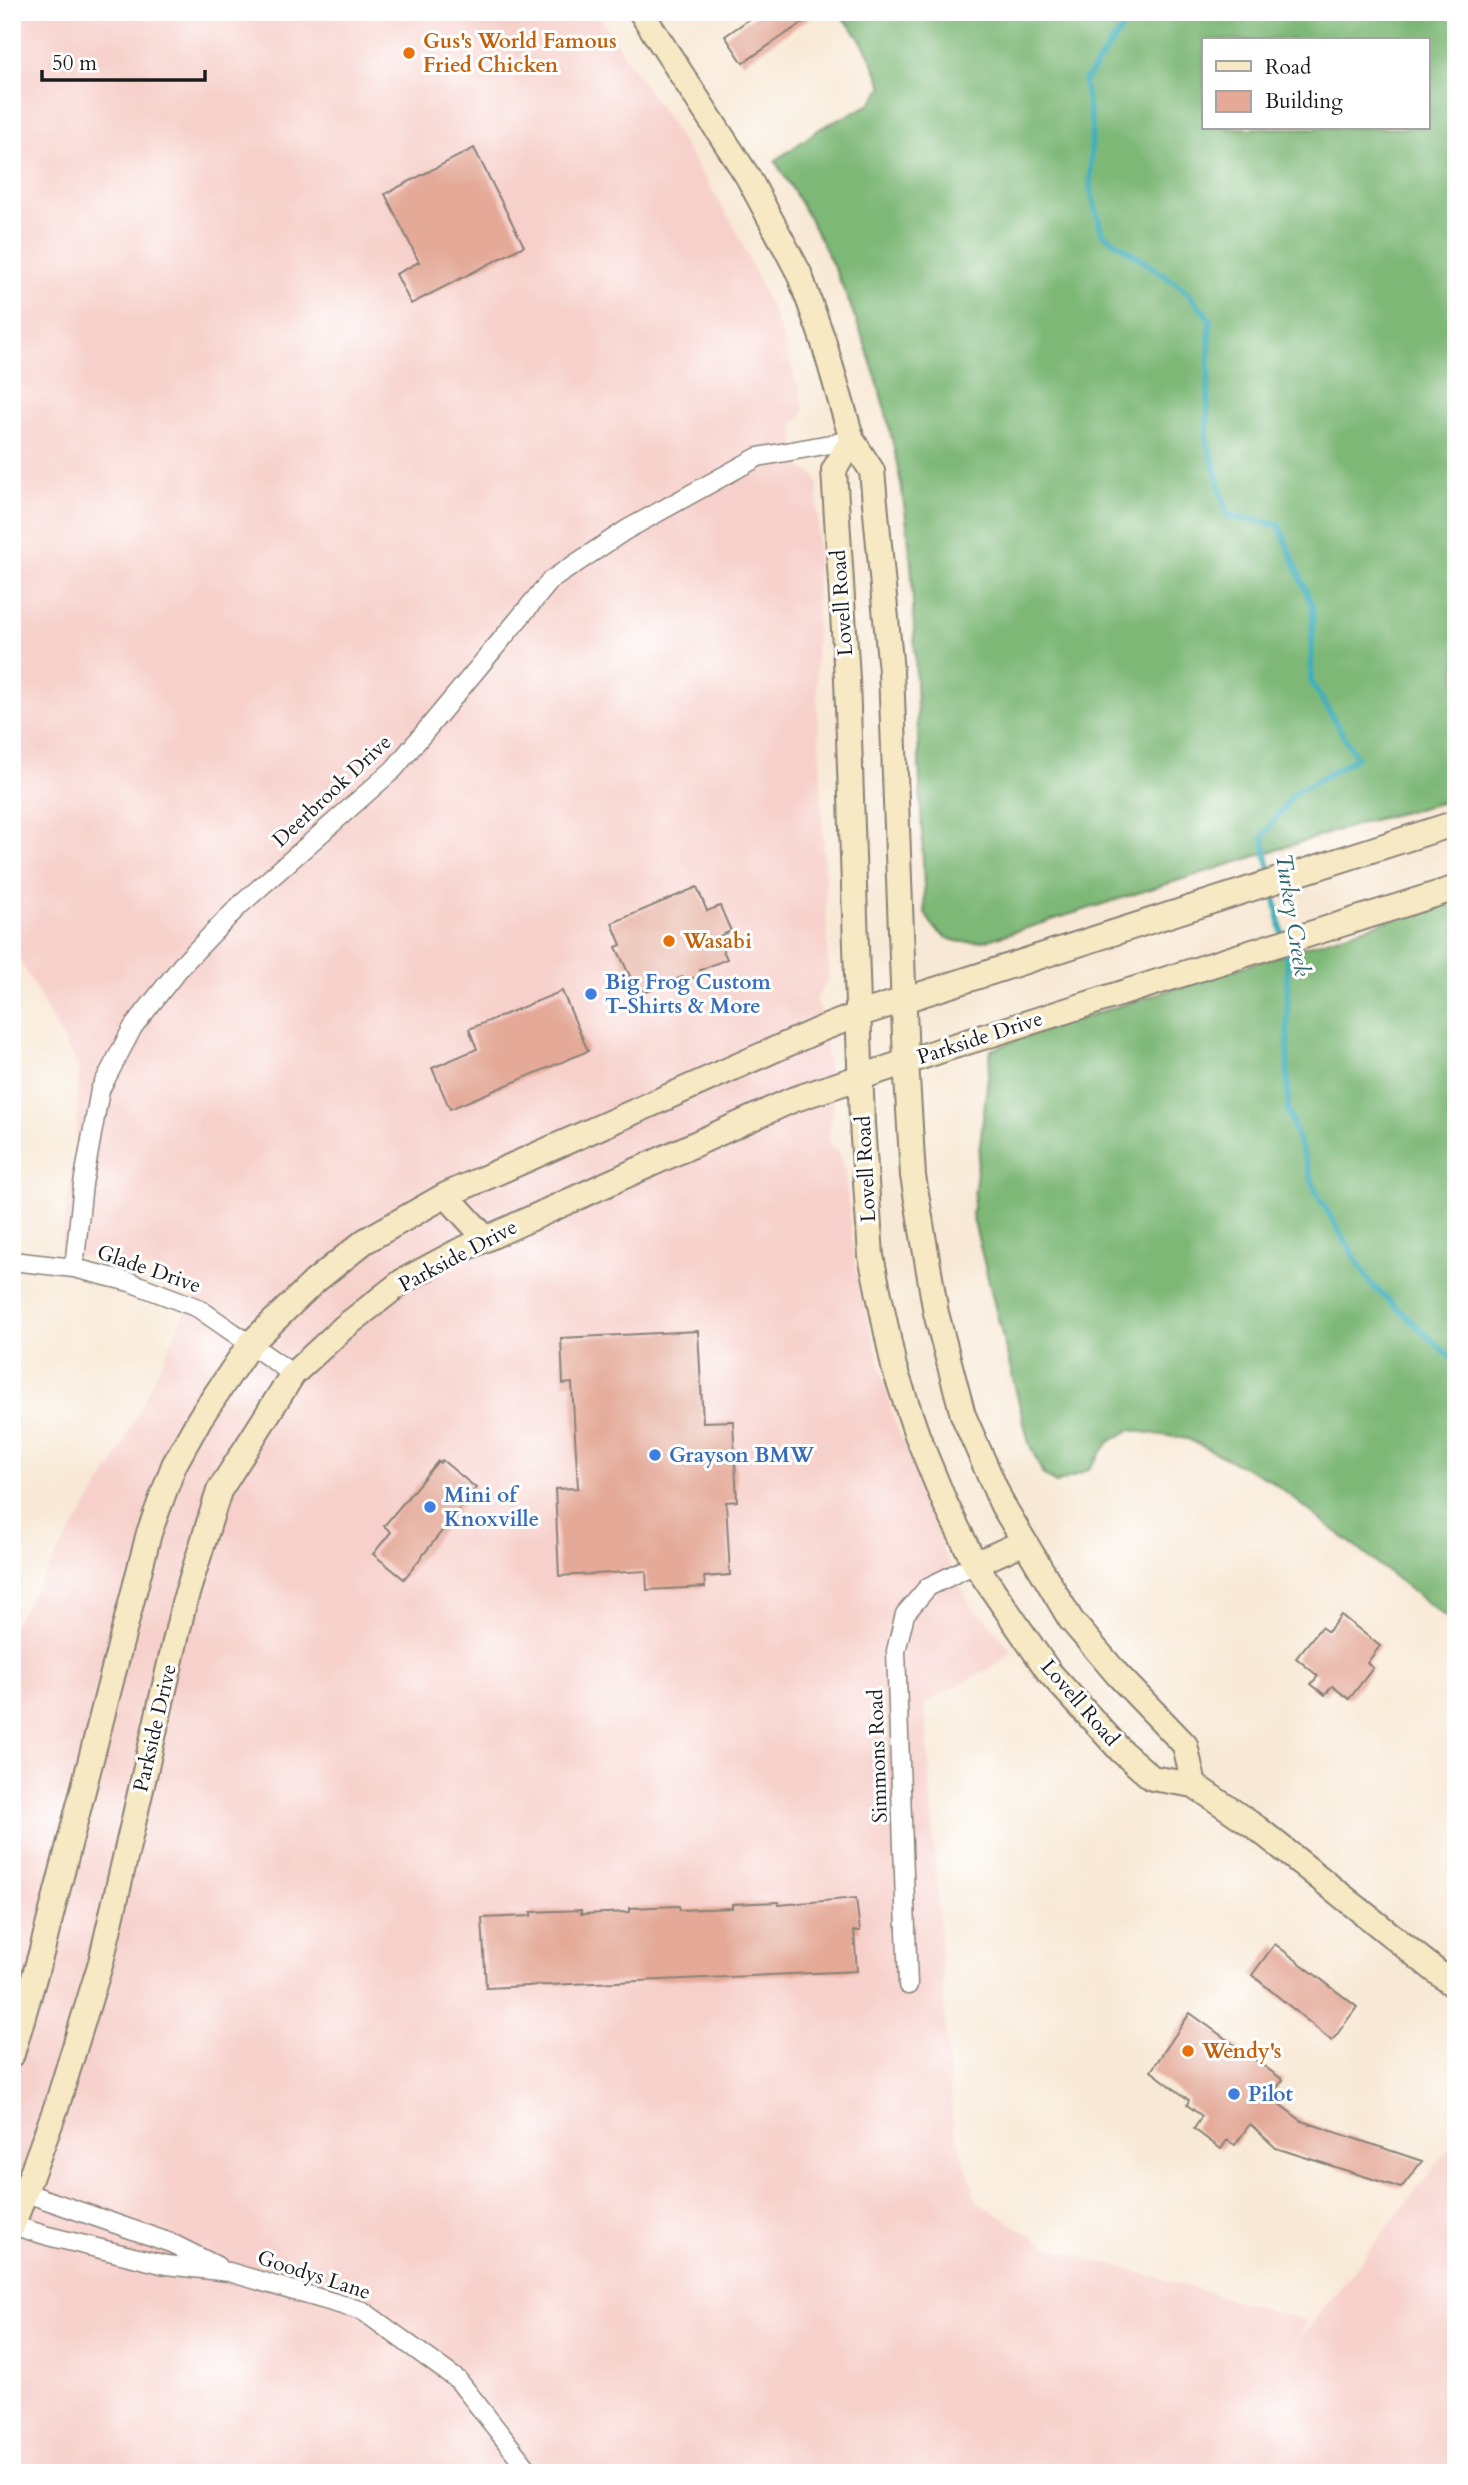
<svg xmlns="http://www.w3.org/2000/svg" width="1468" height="2485" font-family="Cardo,serif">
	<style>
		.built { fill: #f7d0cb }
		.forest { fill: #7eb877; stroke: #4d6a4a; stroke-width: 2; fill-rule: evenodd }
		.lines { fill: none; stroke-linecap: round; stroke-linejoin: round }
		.stream { stroke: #3fafb9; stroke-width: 6 }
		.building { fill: #e4a997 }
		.street-casing { stroke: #8a8279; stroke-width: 21 }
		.secondary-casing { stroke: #8a8279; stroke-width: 28 }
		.street { stroke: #fff; stroke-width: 18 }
		.secondary { stroke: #f7e9c3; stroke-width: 24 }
		.food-dot { fill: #e8710a; stroke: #fff; stroke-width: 2.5 }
		.shop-dot { fill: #3f7fe0; stroke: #fff; stroke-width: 2.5 }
		.labels { text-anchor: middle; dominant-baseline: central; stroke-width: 6; stroke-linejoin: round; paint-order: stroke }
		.food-label { font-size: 21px; font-weight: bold; fill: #c56008; stroke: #fff; text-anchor: start }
		.street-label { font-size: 21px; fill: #1c1c1c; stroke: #fff }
		.shop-label { font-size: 21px; font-weight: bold; fill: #366cbe; stroke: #fff; text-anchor: start }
		.water-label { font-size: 23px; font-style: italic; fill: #2e666a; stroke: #fff }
	</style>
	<rect width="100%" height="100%" fill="#fff"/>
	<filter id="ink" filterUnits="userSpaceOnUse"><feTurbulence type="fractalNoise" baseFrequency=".0143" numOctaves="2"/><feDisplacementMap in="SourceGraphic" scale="14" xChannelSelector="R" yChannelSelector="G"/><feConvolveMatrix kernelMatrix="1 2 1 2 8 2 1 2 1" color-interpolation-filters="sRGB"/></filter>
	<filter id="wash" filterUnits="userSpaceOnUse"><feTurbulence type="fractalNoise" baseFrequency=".00686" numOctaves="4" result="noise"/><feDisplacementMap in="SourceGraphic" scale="28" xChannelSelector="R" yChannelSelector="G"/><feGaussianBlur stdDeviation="1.57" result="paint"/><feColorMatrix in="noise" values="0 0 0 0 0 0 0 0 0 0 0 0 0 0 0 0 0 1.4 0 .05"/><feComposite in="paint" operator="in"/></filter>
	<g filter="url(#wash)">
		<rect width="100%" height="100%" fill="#f8e9d6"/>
		<path class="built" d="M12,12H596L672,126L734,226L780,328L800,393L804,410L801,418L793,424L797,464L816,476L818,485L816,662L829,978L816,999L820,1010L834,1104L829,1135L831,1145L840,1154L844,1166L856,1271L895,1423L941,1535L942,1548L971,1607L988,1621L1012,1652L992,1667L925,1703L952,2120L977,2202L1049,2247L1308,2321L1292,2349L1456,2140V2473H12V1627L114,1463L197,1288L162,1272L60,1252L76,1137L79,1069L12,946Z"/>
		<path class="forest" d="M835,12H1456V799L1365,822L988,940C957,946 940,941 925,913L912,578C902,427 858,289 775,161L821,128L869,105L883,87C872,58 860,31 835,12ZM1204,40H1428V128H1204Z
			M1456,899V1625L1270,1480L1188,1439L1130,1430L1109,1442L1088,1470L1056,1483L1043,1474L1029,1443L972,1214L991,1050L1040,1031Z"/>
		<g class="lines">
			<path class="stream" d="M1134,12L1084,82L1092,126L1090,187L1102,233L1183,288L1210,319L1207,441L1228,516L1279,525L1313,608L1311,681L1357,758L1293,794L1263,837L1271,877
				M1273,887L1283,939
				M1285,949L1287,963L1288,1111L1317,1194L1371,1284L1456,1362"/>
		</g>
		<g id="blocks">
			<path class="building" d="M760,12H818L743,63L725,36Z
				M474,148L524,246L411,304L396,274L419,262L385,194Z
				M697,887L707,911L720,906L731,931L717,937L727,959L700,970L702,974L685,982L682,977L644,993L643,990L638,993L616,947L621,945L612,923Z
				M562,991L588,1051L450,1109L432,1068L477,1049L469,1029Z
				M698,1331L703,1422L733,1421L737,1501L726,1502L730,1575L704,1577L705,1587L647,1590L646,1571L559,1576L555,1489L578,1488L572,1383L563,1384L561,1338Z
				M442,1460L476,1488L404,1579L373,1554L391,1532L384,1526L438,1461L440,1463Z
				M1341,1615L1380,1646L1367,1663L1373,1668L1349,1699L1332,1686L1325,1695L1311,1684L1318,1676L1296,1658L1321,1627L1328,1632Z
				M856,1898L860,1931H854L857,1971L486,1988L482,1918L531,1916V1912L581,1910V1914L630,1912V1908L679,1906L680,1910L732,1908V1904L779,1902V1905Z
				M1275,1944L1357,2007L1332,2041L1252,1975Z
				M1190,2013L1283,2080L1270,2097L1302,2121L1422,2161L1401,2188L1276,2148L1250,2124L1235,2145L1227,2140L1221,2149L1194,2129L1202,2116L1187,2105L1189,2100L1151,2071Z"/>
		</g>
	</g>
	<g filter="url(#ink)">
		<use href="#blocks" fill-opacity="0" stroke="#8a8279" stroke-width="2"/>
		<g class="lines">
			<g class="street-casing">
				<path id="street" d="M12,1261L74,1268L130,1282L198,1308L293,1374
					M74,1268L83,1184L100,1090L133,1027L182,965L239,906L394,769L551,580L626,530L758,457L852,440
					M908,1985L896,1651L905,1614L928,1587L975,1564
					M12,2188L171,2243L217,2266
					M12,2225L48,2236L166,2265L229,2272L363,2311L458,2380L531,2473"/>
			</g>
			<g class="secondary-casing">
				<path id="secondary" d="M641,12L748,177L799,273L823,340L852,440L872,471L891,671L906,1061L913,1176L936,1313L963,1415L1002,1504L1071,1620L1117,1674L1185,1745L1194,1785
					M852,440L834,470L847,679L862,1123L871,1256L894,1367L917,1435L945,1503L975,1564L1049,1672L1122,1752L1152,1778L1194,1785L1257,1828L1456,1987
					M446,1195L486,1239
					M975,1564L1024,1542
					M12,2054L42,1950L149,1533L174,1465L200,1418L250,1344L314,1282L365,1241L446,1195L821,1029L860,1014L1456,823
					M12,2227L57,2105L101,1962L184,1603L219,1491L293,1374L343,1328L403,1281L457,1252L792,1100L951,1047L1456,888"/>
			</g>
			<use href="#street" class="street"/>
			<use href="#secondary" class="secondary"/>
		</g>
	</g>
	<g class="food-dot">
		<circle cx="409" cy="53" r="7"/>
		<circle cx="669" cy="941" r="7"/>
		<circle cx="1188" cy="2051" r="7"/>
	</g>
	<g class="shop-dot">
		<circle cx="591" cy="994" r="7"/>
		<circle cx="655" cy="1455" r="7"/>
		<circle cx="430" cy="1507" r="7"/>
		<circle cx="1234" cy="2094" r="7"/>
	</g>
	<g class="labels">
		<g class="food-label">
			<text x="423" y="41">Gus's World Famous<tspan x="423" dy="24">Fried Chicken</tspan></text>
			<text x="683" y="941">Wasabi</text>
			<text x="1202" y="2051">Wendy's</text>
		</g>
		<g class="street-label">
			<text transform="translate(842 603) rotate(-94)">Lovell Road</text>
			<text transform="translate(332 791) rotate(-43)">Deerbrook Drive</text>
			<text transform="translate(980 1038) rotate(-18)">Parkside Drive</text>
			<text transform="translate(866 1169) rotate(-93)">Lovell Road</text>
			<text transform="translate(458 1256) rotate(-28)">Parkside Drive</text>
			<text transform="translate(149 1269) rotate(19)">Glade Drive</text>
			<text transform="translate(1080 1703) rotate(49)">Lovell Road</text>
			<text transform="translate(155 1728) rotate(-77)">Parkside Drive</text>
			<text transform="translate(878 1756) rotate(-92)">Simmons Road</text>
			<text transform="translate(314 2275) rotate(18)">Goodys Lane</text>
		</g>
		<g class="shop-label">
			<text x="605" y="982">Big Frog Custom<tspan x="605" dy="24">T-Shirts &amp; More</tspan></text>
			<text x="669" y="1455">Grayson BMW</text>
			<text x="444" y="1495">Mini of<tspan x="444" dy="24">Knoxville</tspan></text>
			<text x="1248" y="2094">Pilot</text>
		</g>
		<g class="water-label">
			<text transform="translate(1293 915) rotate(81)">Turkey Creek</text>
		</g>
	</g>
	<rect width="1468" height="2485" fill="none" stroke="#fff" stroke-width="42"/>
	<rect x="1202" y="38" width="228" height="91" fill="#ffffff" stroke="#a4a4a4" stroke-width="2"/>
	<rect x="1216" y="61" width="35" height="10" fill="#f7e9c3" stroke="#a4a4a4" stroke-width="2"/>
	<text x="1265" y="74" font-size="21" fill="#1c1c1c">Road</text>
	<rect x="1216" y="91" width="35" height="21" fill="#e4a997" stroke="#a4a4a4" stroke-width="2"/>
	<text x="1265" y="108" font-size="21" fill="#1c1c1c">Building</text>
	<path d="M42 70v10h163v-10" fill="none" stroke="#1c1c1c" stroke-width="3.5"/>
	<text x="52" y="70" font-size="21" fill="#1c1c1c" stroke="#ffffff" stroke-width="5" paint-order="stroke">50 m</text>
</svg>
